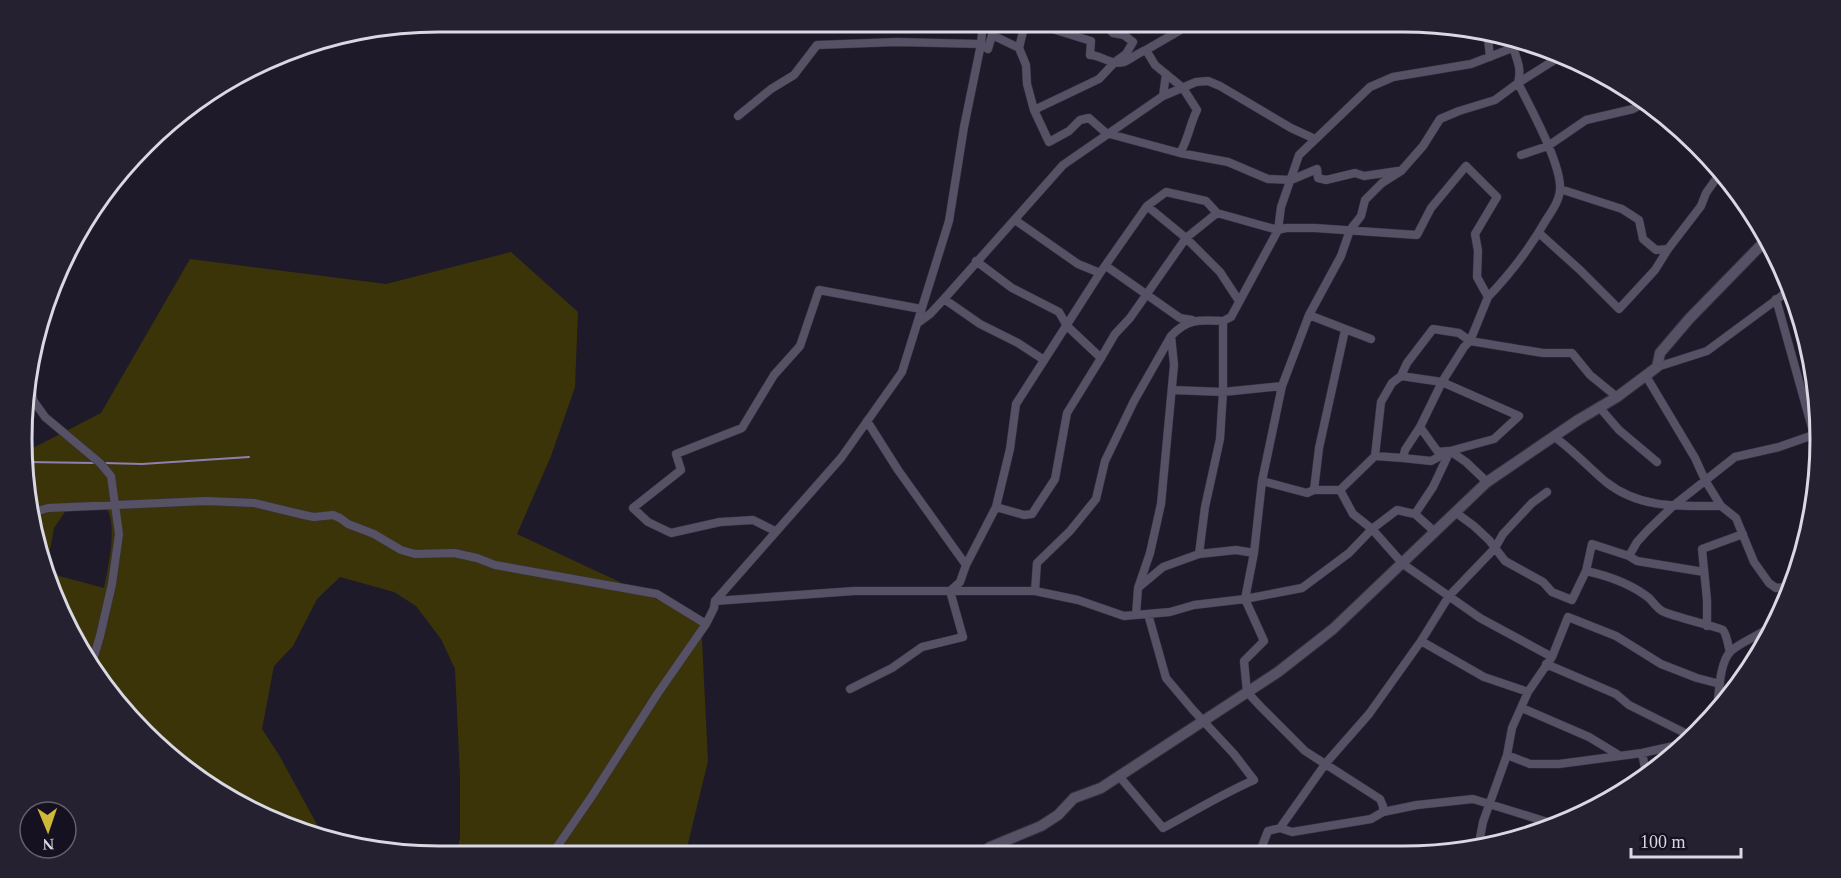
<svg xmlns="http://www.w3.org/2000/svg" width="1841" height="878" font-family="Georgia,serif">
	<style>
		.green { fill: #3b3408; fill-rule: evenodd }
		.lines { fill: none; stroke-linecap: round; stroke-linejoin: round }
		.stream { stroke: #8e80b3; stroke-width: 2 }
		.street-casing { stroke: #373340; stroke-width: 9 }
		.secondary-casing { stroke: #373340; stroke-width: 12 }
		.street { stroke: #565164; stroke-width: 8 }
		.secondary { stroke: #565164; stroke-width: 10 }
		.rim { fill: none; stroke: #dad8e3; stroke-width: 3 }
	</style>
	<rect width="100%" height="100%" fill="#1e1a2a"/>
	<path class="green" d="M511,252L578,312L575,387L551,456L517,534L701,620L708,761L685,856L455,857L460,838V777L455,669L441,639L416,606L394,592L340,577L317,599L293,646L274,666L262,729L279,755L325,839L279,825L206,786L144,735L64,624L25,494L26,448H33L101,413L190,259L386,284ZM106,507C118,525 108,567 104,588L59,576L48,561L54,528L67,509Z"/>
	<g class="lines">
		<path class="stream" d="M26,462L95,463
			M104,463L142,464L249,457"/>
		<g class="street-casing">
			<path id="street" d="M1487,30L1490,57
				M1146,50L1196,21
				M1163,96L1166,74
				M1034,110L1099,79L1115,62L1126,54L1133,42L1124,35L1113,33L1109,29V21
				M738,116L771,89L794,75L817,45L897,42L981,44L988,49L992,35L1019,48
				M1180,153C1188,140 1190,124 1197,110L1183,88L1155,65L1146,50C1138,53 1131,59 1124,62C1112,66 1101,55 1090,55L1091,41L1030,22L1025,23L1019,48L1026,65L1027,84L1034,110L1049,142L1069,131L1080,120L1089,118L1106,133L1180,153L1228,162L1268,179L1291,180L1317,169L1318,178L1326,180L1355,173L1364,176L1398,171
				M1521,155L1548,146L1586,120L1633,109L1647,101
				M1712,161L1719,176
				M1560,189L1622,209L1639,220L1643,239L1656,250L1668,249
				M1147,206L1166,192L1206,201L1217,213L1278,230L1286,228H1315L1417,235L1431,208L1466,166L1497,197L1475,234L1478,251L1477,277L1488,297L1470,341L1464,347L1442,382L1420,427L1405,450L1403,458L1375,456L1340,490H1314
				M1015,220L1078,264L1100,273L1147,206L1186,238L1220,272L1239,301
				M1539,233L1580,270L1619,309L1655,270L1668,249L1701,206L1706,193L1721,172
				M976,261L1012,288L1059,312L1067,326L1101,358L1067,413L1055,479L1032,514L1024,515L996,507
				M1106,266L1180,318L1192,320
				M1488,297C1511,273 1530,248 1546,220C1552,211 1559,201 1560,190C1562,165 1530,107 1518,83C1523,63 1513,57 1512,38
				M944,299L980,324L1018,343L1044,360
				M1776,299L1814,435
				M1309,315L1371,339
				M919,322L930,314L944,299L1063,165L1163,96L1196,82L1208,81L1220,86L1291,128L1315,139
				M1101,358L1115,334L1130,318L1186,238L1217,213
				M29,364L33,400L45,417L100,463L111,476L119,534L112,584L100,636L92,663
				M1657,367L1707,351L1791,289
				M1401,376L1442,382L1519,416L1494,439L1450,451L1433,487L1415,514
				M1646,376L1695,458L1705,480L1721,506L1736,518L1754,562L1769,583L1776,588L1786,587C1799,555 1809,522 1815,488
				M1172,390L1223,392L1282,386
				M1600,408L1619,430L1657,462
				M867,421L898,470L966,565
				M1420,427L1438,452L1448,451
				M1553,436C1572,449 1588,467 1606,482C1640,509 1679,506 1721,506
				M1375,456L1381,402L1392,383L1401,376L1407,363L1433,329L1459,333L1470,341L1543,353H1572L1590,375L1617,397
				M1403,458L1431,461L1450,451L1466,462L1487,482
				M1262,481L1307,493L1314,490L1319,448L1345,330
				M1340,490L1353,514L1372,529L1403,564L1480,618L1552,657L1528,692L1512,728L1507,755L1483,822L1478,848
				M1455,512L1474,526L1489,540L1505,561L1543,582L1552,592L1572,600L1586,571C1609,576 1630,583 1649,598C1653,602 1657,608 1662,611C1671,616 1721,628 1723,630C1727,635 1728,646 1730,652
				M31,513L48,508L206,501L254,503L304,515L314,517L333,515L340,518L348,524L374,534L401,550L415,554L454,553L477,558L495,565L657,594L706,624
				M775,531L753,520L720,522L671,533L648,522L633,508L681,470L676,454L742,428L774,375L800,346L819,290L921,309
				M1254,553L1236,550L1199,554L1205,507L1220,439L1223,392V321L1231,317L1278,230L1281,207L1299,155L1370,87L1393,77L1471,64L1528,42
				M1629,556L1637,542L1648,530L1673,506L1735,457L1779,447L1819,433
				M1586,571L1592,544L1629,556L1637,561L1704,572
				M1139,587L1163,567L1199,554
				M1035,591L1078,600L1124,616L1170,612L1194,605L1245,599L1302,588L1349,553L1372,529L1397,510L1415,514L1435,532
				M715,601L854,591H1035L1037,563L1070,531L1096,499L1105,461L1134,401L1171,336
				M1136,615L1138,588L1150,553L1161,504L1174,365L1171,336C1188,318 1200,320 1223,321
				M1707,626V600L1702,549L1743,534
				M1421,641L1484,677L1528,692
				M1552,657L1568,617L1616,636L1661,664L1697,678L1720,684
				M1546,664L1616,694L1629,705L1691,736
				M850,689L892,668L922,647L963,637L950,591L960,582L966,565L996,507L1010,449L1016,404L1100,273
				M1522,708L1589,737L1617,754
				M1717,710C1719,695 1719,662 1731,651C1744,640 1762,635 1775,623
				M1642,753L1646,773L1648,776
				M1507,755L1530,764H1559L1642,753L1683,744
				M1119,776L1163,828C1193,812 1222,794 1254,780L1234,754L1193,710L1166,678L1148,614
				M1383,812V806L1380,799L1305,751L1261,707L1247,692L1244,661L1264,641L1245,599L1254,553L1262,481L1282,386L1309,315L1341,256L1350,230L1361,216L1365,200L1382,183L1401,171L1423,146L1440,119L1459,111L1495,100L1518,83L1564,54
				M1280,828L1292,832L1371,819L1383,812L1417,805L1473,799L1557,825
				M1259,854L1268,831L1280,828L1326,763L1369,714L1421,641L1449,596L1495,548L1503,534L1532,503L1547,492
				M550,857L592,796L658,693L706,624L714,608L715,601L841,458L902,372L949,221L964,127L981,44L983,21"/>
		</g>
		<g class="secondary-casing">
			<path id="secondary" d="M979,855L990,847L1041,826L1058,815L1074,798L1101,788L1278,672L1333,629L1487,482L1578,420L1617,397L1657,367L1660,353L1689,319L1767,239"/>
		</g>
		<use href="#street" class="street"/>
		<use href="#secondary" class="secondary"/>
	</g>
	<path d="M0 0H1841V878H0ZM439 32H1403A407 407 0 0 1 1810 439V439A407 407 0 0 1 1403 846H439A407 407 0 0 1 32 439V439A407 407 0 0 1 439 32Z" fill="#252130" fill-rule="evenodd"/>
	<path class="rim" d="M439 32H1403A407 407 0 0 1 1810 439V439A407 407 0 0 1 1403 846H439A407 407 0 0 1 32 439V439A407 407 0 0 1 439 32Z"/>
	<g transform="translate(48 830) rotate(178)"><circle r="28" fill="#151120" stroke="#64616e" stroke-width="1.5"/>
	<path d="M0-4.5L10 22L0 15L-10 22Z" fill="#ceb938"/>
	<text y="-9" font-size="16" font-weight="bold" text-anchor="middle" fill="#dad8e3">N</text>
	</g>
	<path d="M1631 848v9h110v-9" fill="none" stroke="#dad8e3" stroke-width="3"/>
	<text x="1640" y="848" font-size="18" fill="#dad8e3" stroke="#151120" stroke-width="4.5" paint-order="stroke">100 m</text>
</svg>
